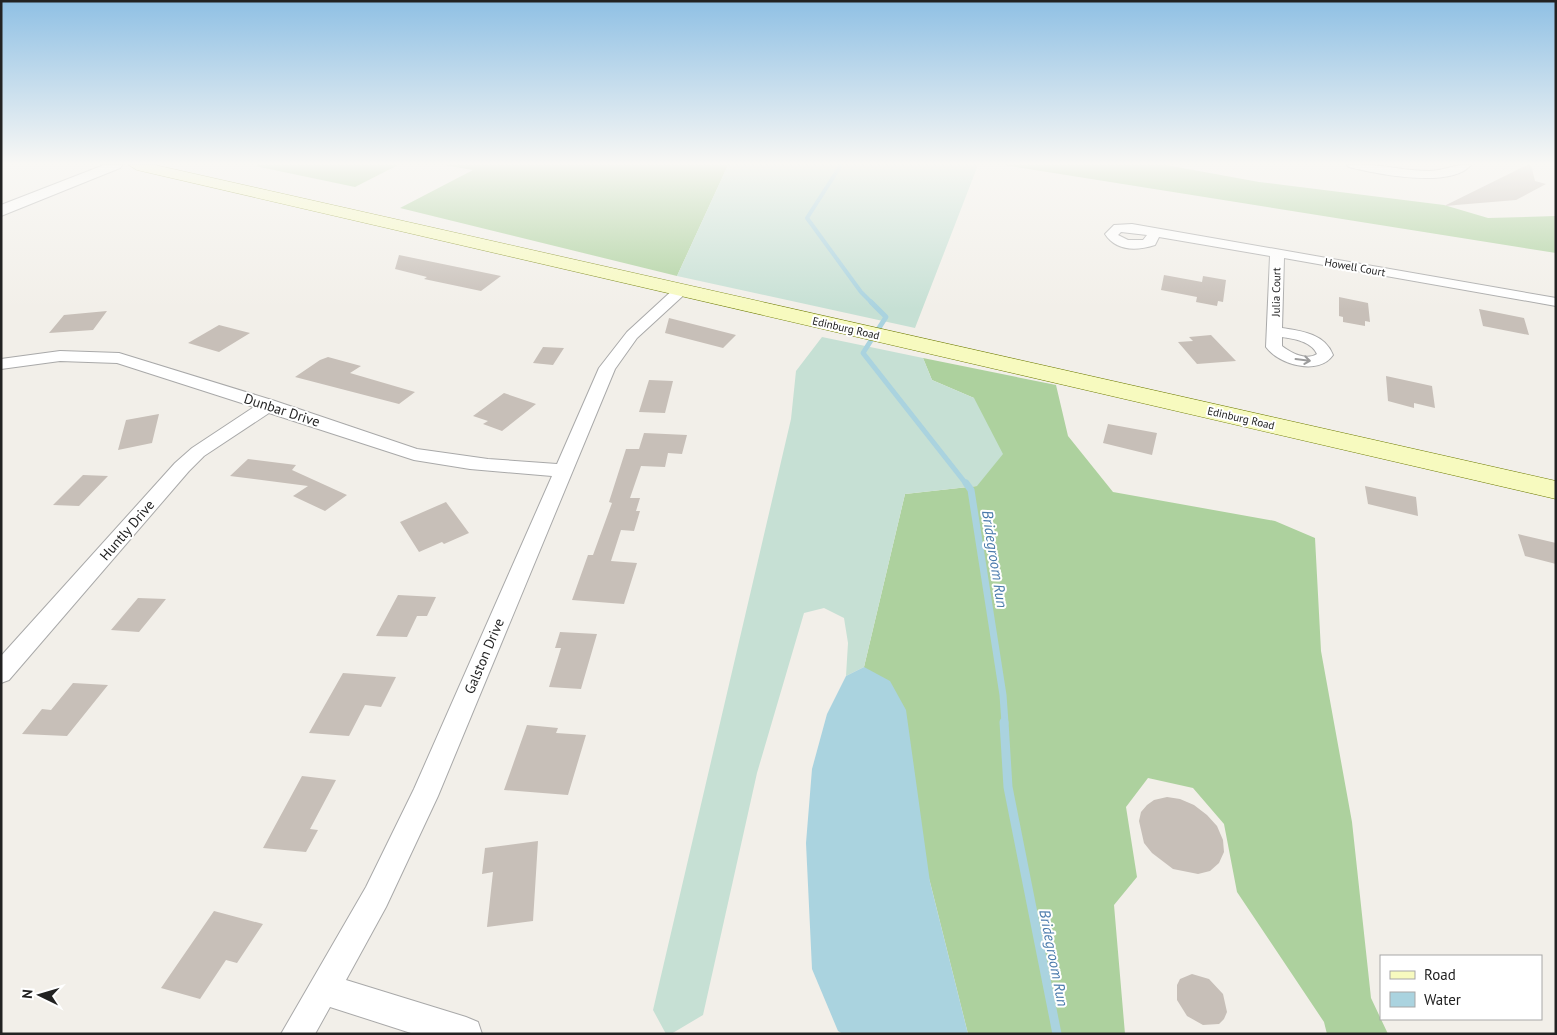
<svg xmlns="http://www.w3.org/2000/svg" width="1557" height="1035" font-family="'PT Sans',sans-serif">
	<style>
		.forest { fill: #add19e }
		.wetland { fill: #c6e0d4 }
		.water { fill: #aad3df }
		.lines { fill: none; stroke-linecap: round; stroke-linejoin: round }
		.stream-far3 { stroke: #aad3df; stroke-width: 4 }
		.stream-far2 { stroke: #aad3df; stroke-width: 5 }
		.stream-far1 { stroke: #aad3df; stroke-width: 7 }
		.stream { stroke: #aad3df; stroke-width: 9 }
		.building { fill: #c7bfb8 }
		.minor-casing { stroke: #a9a9a9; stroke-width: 2 }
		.tertiary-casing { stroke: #a9a9a9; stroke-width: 2 }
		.secondary-casing { stroke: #707d05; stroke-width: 1 }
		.minor { fill: #fff; fill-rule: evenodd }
		.tertiary { fill: #fff; fill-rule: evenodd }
		.secondary { fill: #f7fabf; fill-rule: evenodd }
		.oneway { stroke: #9c9c9c }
		.labels { text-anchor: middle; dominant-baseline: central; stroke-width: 4; stroke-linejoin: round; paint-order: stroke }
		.far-street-label { font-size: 11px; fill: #222; stroke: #fff }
		.street-label { font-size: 14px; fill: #222; stroke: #fff }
		.water-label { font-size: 15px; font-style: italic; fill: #4a7aab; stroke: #fff }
	</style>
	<rect width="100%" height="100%" fill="#f2efe9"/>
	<path class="forest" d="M259,165H398L355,187L255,166Z
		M444,165H728L677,276L400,208L473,170Z
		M1004,165H1166L1259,182L1444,205L1488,218L1556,216V253Z
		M923,358L1056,385L1068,436L1113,492L1275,521L1315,538L1321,651L1352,822L1371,998L1388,1034H1327L1324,1022L1237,892L1224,824L1193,788L1148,778L1126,807L1137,877L1114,905L1125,1034H968L930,882L864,667L905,494L977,486L974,398L932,380Z"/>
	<path class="wetland" d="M728,165H978L915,328L677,276Z
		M822,337L923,358L932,380L974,398L1003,454L977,486L905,494L864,667L846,676L848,643L844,618L824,608L804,613L757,773L703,1015L671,1034H666L653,1010L791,419L796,371Z"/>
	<path class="water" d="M864,667L890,681L906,710L930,882L968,1034H843L838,1031L812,969L806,843L812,769L827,714L846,676Z"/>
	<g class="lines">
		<path class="stream-far3" d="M841,165L807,218L861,292L872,303"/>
		<path class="stream-far2" d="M871,302L886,317L863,353L967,485"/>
		<path class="stream-far1" d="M966,483L971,490L1003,695L1005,723"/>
		<path class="stream" d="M1004,722L1008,787L1057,1034"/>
	</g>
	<path class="building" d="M1527,165H1531L1535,181L1546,184L1516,200L1444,206Z
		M399,255L501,276L481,291L424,279L427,277L395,269Z
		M1164,275L1202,282L1203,276L1226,280L1223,302L1218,301L1217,306L1196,302L1197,297L1161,290Z
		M1339,297L1368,303L1370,322L1365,321V326L1343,322V317L1339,316Z
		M1479,309L1524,318L1529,335L1483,326Z
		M107,311L93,330L49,333L64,315Z
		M669,318L736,335L723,348L665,333Z
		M219,325L250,333L219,352L188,343Z
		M1211,335L1236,361L1197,364L1178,342L1193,341L1189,337Z
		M543,347L564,348L553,365L533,363Z
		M328,357L361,366L350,373L415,392L399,404L295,377L320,360Z
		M1386,376L1432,386L1435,408L1414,403V408L1388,401Z
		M649,380L673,381L665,413L639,412Z
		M504,393L536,404L502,431L483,424L488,421L473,416Z
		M159,414L152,443L118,450L126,420Z
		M1108,424L1157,433L1152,455L1103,443Z
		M644,433L687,435L682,454L668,453L665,467L641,466L630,498H640L636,511H640L634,531L621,530L611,561L637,563L624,604L572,600L588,555H593L612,503L609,502L626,449H639Z
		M248,459L296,465L292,470L347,495L325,511L293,496L308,486L230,476Z
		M83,475L108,476L79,506L53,505Z
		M1365,486L1416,497L1418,516L1368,504Z
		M446,502L469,533L444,544L442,542L419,552L400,522Z
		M1518,534L1556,543V564L1525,556Z
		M398,595L436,597L427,616H417L407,637L376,636Z
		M138,598L166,599L139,632L111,630Z
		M560,632L597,634L581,689L549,687L561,648H555Z
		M343,673L396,677L381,707L365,705L349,736L309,733Z
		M73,683L108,685L67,736L22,734L42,709L51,710Z
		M527,725L558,728L556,733L586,735L568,795L504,790Z
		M302,776L336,780L310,829L318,830L306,852L263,848Z
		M1167,797L1180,799L1194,805L1207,815L1217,826L1223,840L1224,852L1219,863L1210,871L1198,874L1173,869L1152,853L1144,843L1139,821L1141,812L1147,805L1154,800Z
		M538,841L533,921L487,927L493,872L482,874L485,848Z
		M214,911L263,924L237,963L226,960L200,999L161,988Z
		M1192,974L1209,979L1223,994L1227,1012L1224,1019L1219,1024L1203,1025L1187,1016L1177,1000V985L1180,979Z"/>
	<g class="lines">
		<g class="minor-casing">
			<path id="minor" d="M1347,165C1374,162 1402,171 1429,171C1444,171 1457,163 1471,165C1450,189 1377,174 1349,167Z
				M1132,224L1556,298V306L1284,258L1282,328C1302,331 1325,334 1333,355C1319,376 1279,365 1266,347L1270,256L1159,237L1155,245C1136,251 1116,251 1105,234L1114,225ZM1121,232L1147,235L1143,240H1128L1118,235ZM1282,337C1294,339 1311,341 1317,354C1306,361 1291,353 1282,346Z
				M681,286L688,290L686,293L637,338L615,369L438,796L386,907L346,980L466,1017L478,1022L482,1034H414L330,1007L315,1034H281L366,887L414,789L552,476L470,469L414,460L269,413L204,456L189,471L9,680L1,683V656L175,463L192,448L254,407L117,363L60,361L1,369V359L60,351L119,353L275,401L417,449L488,459L557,464L599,368L627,332L676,287Z"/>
		</g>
		<g class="tertiary-casing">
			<path id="tertiary" d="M104,165H122L120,168L1,216V205Z"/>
		</g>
		<g class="secondary-casing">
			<path id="secondary" d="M129,165H155L1556,481V499L137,170Z"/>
		</g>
		<use href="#minor" class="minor"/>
		<use href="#tertiary" class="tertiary"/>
		<use href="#secondary" class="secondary"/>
	</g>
	<defs><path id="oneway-shaft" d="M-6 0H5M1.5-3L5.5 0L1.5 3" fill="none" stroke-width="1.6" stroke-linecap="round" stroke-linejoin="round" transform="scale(1.25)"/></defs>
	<use class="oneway" href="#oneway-shaft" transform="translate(1303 360) rotate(7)"/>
	<linearGradient id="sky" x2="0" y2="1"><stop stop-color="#8fc0e4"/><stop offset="0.53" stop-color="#f9f8f5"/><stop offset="1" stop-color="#f9f8f5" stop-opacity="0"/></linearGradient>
	<rect width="1557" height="309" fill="url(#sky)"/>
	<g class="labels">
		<g class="far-street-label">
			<text transform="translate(1355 267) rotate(10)">Howell Court</text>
			<text transform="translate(1276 292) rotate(-89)">Julia Court</text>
			<text transform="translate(846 328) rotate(13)">Edinburg Road</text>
			<text transform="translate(1241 418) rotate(13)">Edinburg Road</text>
		</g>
		<g class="street-label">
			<text transform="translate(282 410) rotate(18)">Dunbar Drive</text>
			<text transform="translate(127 530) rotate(-49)">Huntly Drive</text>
			<text transform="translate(484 656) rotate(-67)">Galston Drive</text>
		</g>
		<g class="water-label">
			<text transform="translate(995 559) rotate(81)">Bridegroom Run</text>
			<text transform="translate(1054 958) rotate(79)">Bridegroom Run</text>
		</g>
	</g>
	<rect width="1557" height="1035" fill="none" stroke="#222222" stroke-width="5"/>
	<rect x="1380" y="955" width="162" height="65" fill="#ffffff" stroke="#a7a7a7"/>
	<rect x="1390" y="971" width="25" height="8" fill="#f7fabf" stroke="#a7a7a7"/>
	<text x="1424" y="980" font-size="15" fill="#222222">Road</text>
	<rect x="1390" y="992" width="25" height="15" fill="#aad3df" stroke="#a7a7a7"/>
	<text x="1424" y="1005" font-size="15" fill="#222222">Water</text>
	<g transform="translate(40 995) rotate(275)" stroke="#ffffff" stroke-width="4" paint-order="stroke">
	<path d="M0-4L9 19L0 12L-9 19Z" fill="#222222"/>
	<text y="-8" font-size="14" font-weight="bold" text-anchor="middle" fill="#222222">N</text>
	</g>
</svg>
